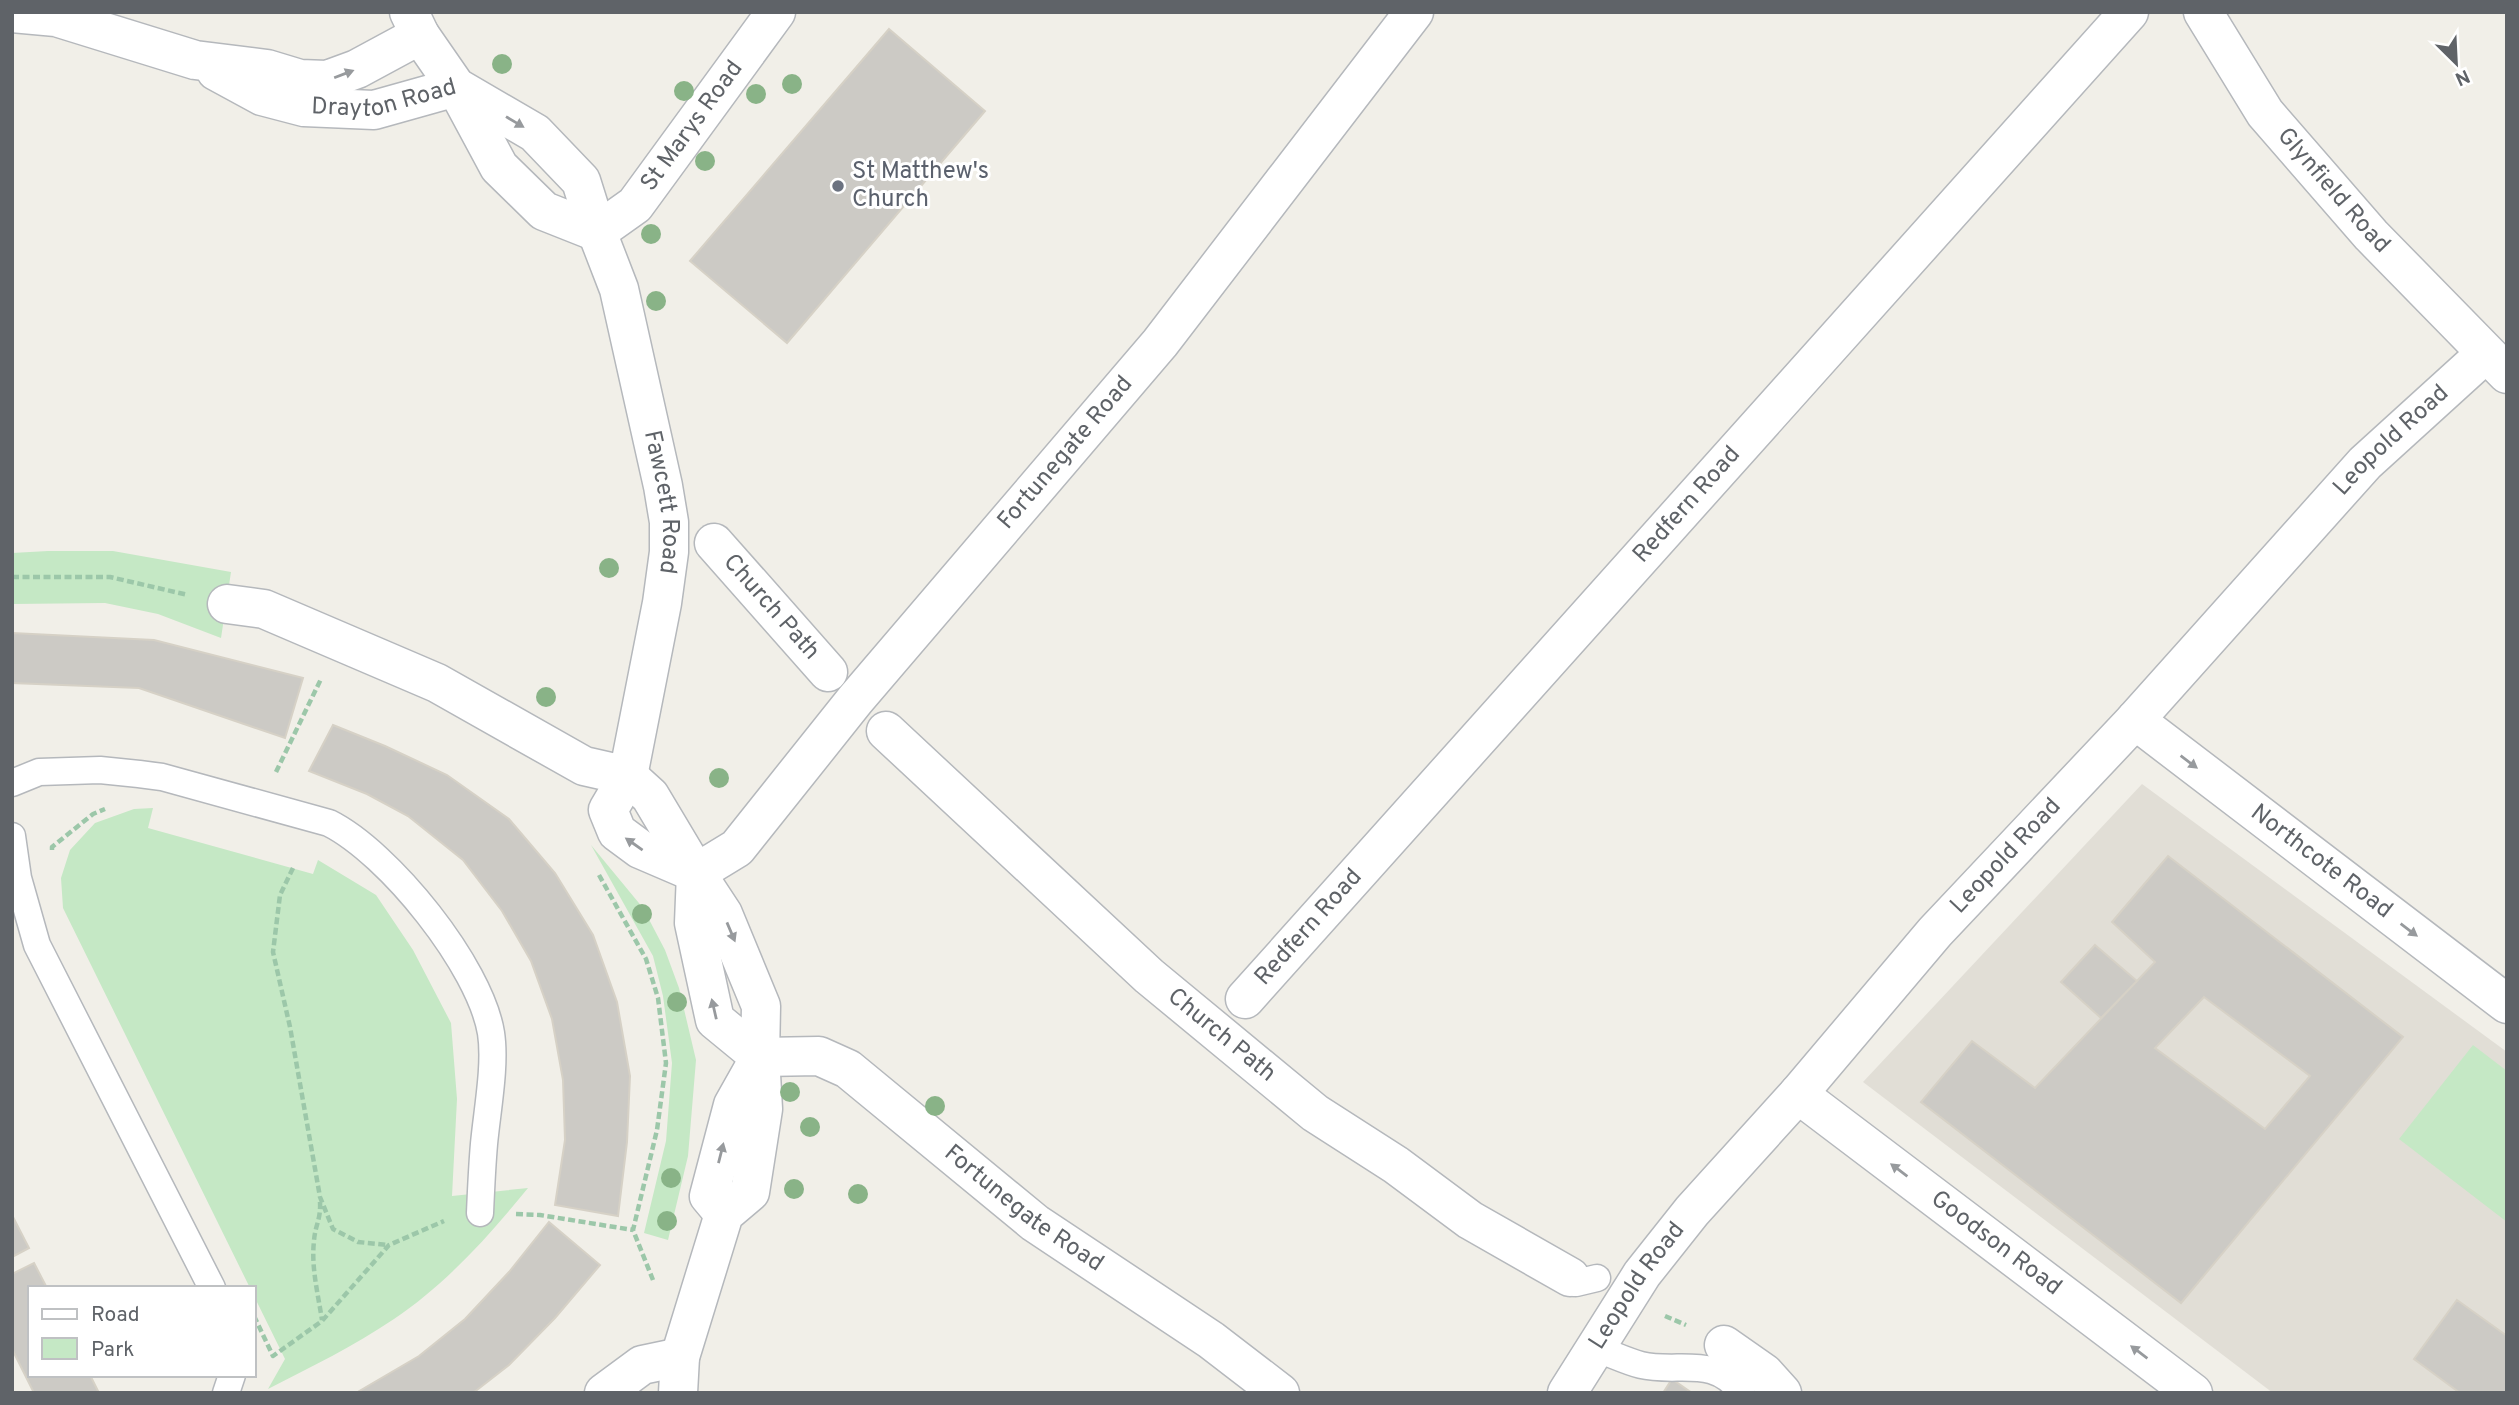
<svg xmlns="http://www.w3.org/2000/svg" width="2519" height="1405" font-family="Overpass,sans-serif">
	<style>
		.education { fill: #e1ded6 }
		.green { fill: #c5e8c5 }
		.building { fill: #cccac5; stroke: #d6d1c6; stroke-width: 2; fill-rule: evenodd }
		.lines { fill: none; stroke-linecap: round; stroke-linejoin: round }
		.service-casing { stroke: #b5b8bc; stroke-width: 29 }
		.pedestrian-casing { stroke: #b5b8bc; stroke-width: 41 }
		.minor-casing { stroke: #b5b8bc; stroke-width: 41 }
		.path { stroke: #9cc7a9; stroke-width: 4.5; stroke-dasharray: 7 3.5; stroke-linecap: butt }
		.service { stroke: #fff; stroke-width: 26 }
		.pedestrian { stroke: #fff; stroke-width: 38 }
		.minor { stroke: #fff; stroke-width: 38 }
		.tree { fill: #89b387 }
		.oneway { fill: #979a9d }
		.worship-dot { fill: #6b7280; stroke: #fff; stroke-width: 2.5 }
		.labels { text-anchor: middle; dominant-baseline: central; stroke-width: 6; stroke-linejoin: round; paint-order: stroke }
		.street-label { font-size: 24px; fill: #5f6368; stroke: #fff }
		.worship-label { font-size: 24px; fill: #5b616d; stroke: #fff; text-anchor: start }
	</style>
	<rect width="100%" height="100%" fill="#f1efe8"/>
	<path class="education" d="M2142,784L2507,1052V1393H2273L1863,1082Z"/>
	<path class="green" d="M48,551H113L231,572L221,638L158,614L105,603L12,604V553Z
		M153,808L148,828L313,874L318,860L376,895L413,950L451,1023L457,1099L452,1196L528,1188C489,1236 446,1284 394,1319C354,1346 311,1367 268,1389L285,1359L254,1296V1288H250L63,908L61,878L70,850L95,823L134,809Z
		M591,845L643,908L665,950L679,988L696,1060L688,1156L668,1240L644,1233L666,1141L672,1063L663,996L653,956Z
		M2473,1045L2507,1071V1222L2399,1139Z"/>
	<path class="building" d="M889,29L985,111L787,343L690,261Z
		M12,633L154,640L303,678L285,738L139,688L12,683Z
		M333,725L385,746L447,775L509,819L555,873L593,935L617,1002L630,1076L627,1142L618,1216L555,1205L565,1140L563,1080L552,1019L531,961L502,911L463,860L408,816L367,794L309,771Z
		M2168,856L2403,1037L2181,1303L1921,1102L1972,1041L2035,1088L2155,962L2112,922ZM2204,997L2310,1076L2265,1129L2155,1048Z
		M2095,945L2137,981L2101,1018L2061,982Z
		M12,1215L29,1248L12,1257Z
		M549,1222L600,1265L555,1318L509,1365L473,1393H356L419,1356L465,1319L509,1272Z
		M34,1263L47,1288H30V1375H90L99,1393H34L12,1349V1274Z
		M2457,1300L2507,1336V1393H2460L2414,1359Z
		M1672,1379L1692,1393H1663Z"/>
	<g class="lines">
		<g class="service-casing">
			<path id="service" d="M12,783L39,772L100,770L139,774L162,777L329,823C389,853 480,966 491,1033C496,1065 487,1111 484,1144C482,1167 481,1190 480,1213
				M12,836L18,878L37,945L212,1288
				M1570,1277L1576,1283L1597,1278
				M1594,1348C1610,1353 1625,1361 1641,1365C1678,1374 1714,1354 1742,1393
				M226,1393L232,1375"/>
		</g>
		<g class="pedestrian-casing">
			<g id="pedestrian">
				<path id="s1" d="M714,543L828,672"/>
				<path id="s2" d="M886,731L1149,976L1315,1113L1396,1165L1470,1220L1570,1277"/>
				<path d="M1724,1345L1764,1373L1782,1393"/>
			</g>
		</g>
		<g class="minor-casing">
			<g id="minor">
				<path id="s3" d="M409,12L420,35L456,87L535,133L581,181L597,232L619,289L663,486L669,522V552L662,603L628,776L608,810L617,832L640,849L696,873"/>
				<path id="s4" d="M2203,12L2265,113L2371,235L2507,374"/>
				<path d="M12,13L56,17L195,60L267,69L300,79L327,80L357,69L420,35"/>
				<path id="s5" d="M216,71L262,96L304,107L374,110L456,87"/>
				<path d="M456,87L499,167L544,211L597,232"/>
				<path id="s6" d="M597,232L635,205L776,12"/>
				<path d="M227,604L264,609L437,683L584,766L628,776L650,796L696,873L723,914L761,1006L760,1057L763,1109L750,1192L724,1214L680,1357L678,1393"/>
				<path id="s7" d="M2135,720L2507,1004"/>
				<path id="s8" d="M696,873L737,848L855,700L1160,343L1414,12"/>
				<path id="s9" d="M696,873L694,923L715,1020L760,1057L819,1056L848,1069L1035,1223L1211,1340L1280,1393"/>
				<path id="s10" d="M1245,999L2129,12"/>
				<path id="s11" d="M1798,1094L2193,1393"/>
				<path d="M724,1214L709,1196L733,1105L760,1057"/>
				<path d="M604,1393L642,1365L680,1357"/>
				<path id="s12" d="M1567,1393L1642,1274L1692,1211L1798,1094L1935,932L2135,720L2365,463L2485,354"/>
			</g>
		</g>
		<path class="path" d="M12,577H110L188,595
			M276,772L321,679
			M52,850V847L93,814L105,809
			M293,868L280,895L273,952L290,1027L320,1197L333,1229L358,1242L388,1245
			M599,875L646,959L658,998L666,1063L657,1130L633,1230L653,1280
			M320,1202C321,1220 315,1225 314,1241C311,1267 318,1294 322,1320
			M516,1214L540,1215L633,1230
			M254,1316L273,1356L322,1321L389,1245L444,1221
			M1665,1316L1686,1325"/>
		<use href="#service" class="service"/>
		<use href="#pedestrian" class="pedestrian"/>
		<use href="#minor" class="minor"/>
	</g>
	<g class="tree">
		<circle cx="502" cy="64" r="10"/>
		<circle cx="792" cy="84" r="10"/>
		<circle cx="684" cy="91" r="10"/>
		<circle cx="756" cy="94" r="10"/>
		<circle cx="705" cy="161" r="10"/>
		<circle cx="651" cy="234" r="10"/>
		<circle cx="656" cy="301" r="10"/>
		<circle cx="609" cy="568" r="10"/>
		<circle cx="546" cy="697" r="10"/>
		<circle cx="719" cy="778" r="10"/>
		<circle cx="642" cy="914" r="10"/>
		<circle cx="677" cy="1002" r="10"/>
		<circle cx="790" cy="1092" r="10"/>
		<circle cx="935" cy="1106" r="10"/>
		<circle cx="810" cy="1127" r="10"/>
		<circle cx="671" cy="1178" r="10"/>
		<circle cx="794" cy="1189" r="10"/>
		<circle cx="858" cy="1194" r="10"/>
		<circle cx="667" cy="1221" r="10"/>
	</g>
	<defs><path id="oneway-solid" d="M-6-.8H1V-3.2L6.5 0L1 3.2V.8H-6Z" transform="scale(1.75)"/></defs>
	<g class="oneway">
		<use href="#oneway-solid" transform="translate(344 74) rotate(-21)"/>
		<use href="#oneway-solid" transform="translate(515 122) rotate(31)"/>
		<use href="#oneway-solid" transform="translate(2189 762) rotate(37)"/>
		<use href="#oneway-solid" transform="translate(634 844) rotate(-145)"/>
		<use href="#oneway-solid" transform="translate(2409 930) rotate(37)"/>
		<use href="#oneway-solid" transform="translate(731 932) rotate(67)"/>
		<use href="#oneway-solid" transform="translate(714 1009) rotate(-103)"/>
		<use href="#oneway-solid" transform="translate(721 1153) rotate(-76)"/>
		<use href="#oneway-solid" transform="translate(1899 1170) rotate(-143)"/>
		<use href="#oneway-solid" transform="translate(2139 1352) rotate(-143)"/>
	</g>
	<circle class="worship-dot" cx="838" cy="186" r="7"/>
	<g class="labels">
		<g class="street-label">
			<text stroke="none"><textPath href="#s5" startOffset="177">Drayton Road</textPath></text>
			<text stroke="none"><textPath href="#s6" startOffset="144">St Marys Road</textPath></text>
			<text stroke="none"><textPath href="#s4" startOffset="222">Glynfield Road</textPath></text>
			<text stroke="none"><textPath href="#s12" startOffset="1262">Leopold Road</textPath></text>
			<text stroke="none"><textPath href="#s8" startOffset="562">Fortunegate Road</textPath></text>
			<text stroke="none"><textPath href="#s3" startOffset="579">Fawcett Road</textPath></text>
			<text stroke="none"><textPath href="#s10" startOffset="663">Redfern Road</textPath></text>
			<text stroke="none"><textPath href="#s1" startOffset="86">Church Path</textPath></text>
			<text stroke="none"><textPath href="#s12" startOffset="695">Leopold Road</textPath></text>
			<text stroke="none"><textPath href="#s7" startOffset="234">Northcote Road</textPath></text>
			<text stroke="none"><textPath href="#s10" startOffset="96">Redfern Road</textPath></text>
			<text stroke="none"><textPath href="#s2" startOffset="453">Church Path</textPath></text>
			<text stroke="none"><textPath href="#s9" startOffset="523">Fortunegate Road</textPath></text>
			<text stroke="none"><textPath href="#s11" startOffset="248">Goodson Road</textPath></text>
			<text stroke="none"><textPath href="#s12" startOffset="128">Leopold Road</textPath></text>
		</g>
		<g class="worship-label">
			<text x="852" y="172">St Matthew's<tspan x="852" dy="28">Church</tspan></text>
		</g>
	</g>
	<rect width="2519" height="1405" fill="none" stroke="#5f6368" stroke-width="28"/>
	<rect x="28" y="1286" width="228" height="91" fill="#ffffff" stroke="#bfc1c3" stroke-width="2"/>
	<rect x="42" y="1309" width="35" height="10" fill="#ffffff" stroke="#bfc1c3" stroke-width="2"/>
	<text x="91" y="1321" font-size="21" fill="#5f6368">Road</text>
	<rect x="42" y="1338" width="35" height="21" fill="#c5e8c5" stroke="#bfc1c3" stroke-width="2"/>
	<text x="91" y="1356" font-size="21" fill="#5f6368">Park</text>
	<g transform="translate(2456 63) rotate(156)" stroke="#ffffff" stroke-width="5" paint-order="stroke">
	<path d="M0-5L12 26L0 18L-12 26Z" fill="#5f6368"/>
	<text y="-10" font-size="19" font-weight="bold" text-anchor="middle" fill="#5f6368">N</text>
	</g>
</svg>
